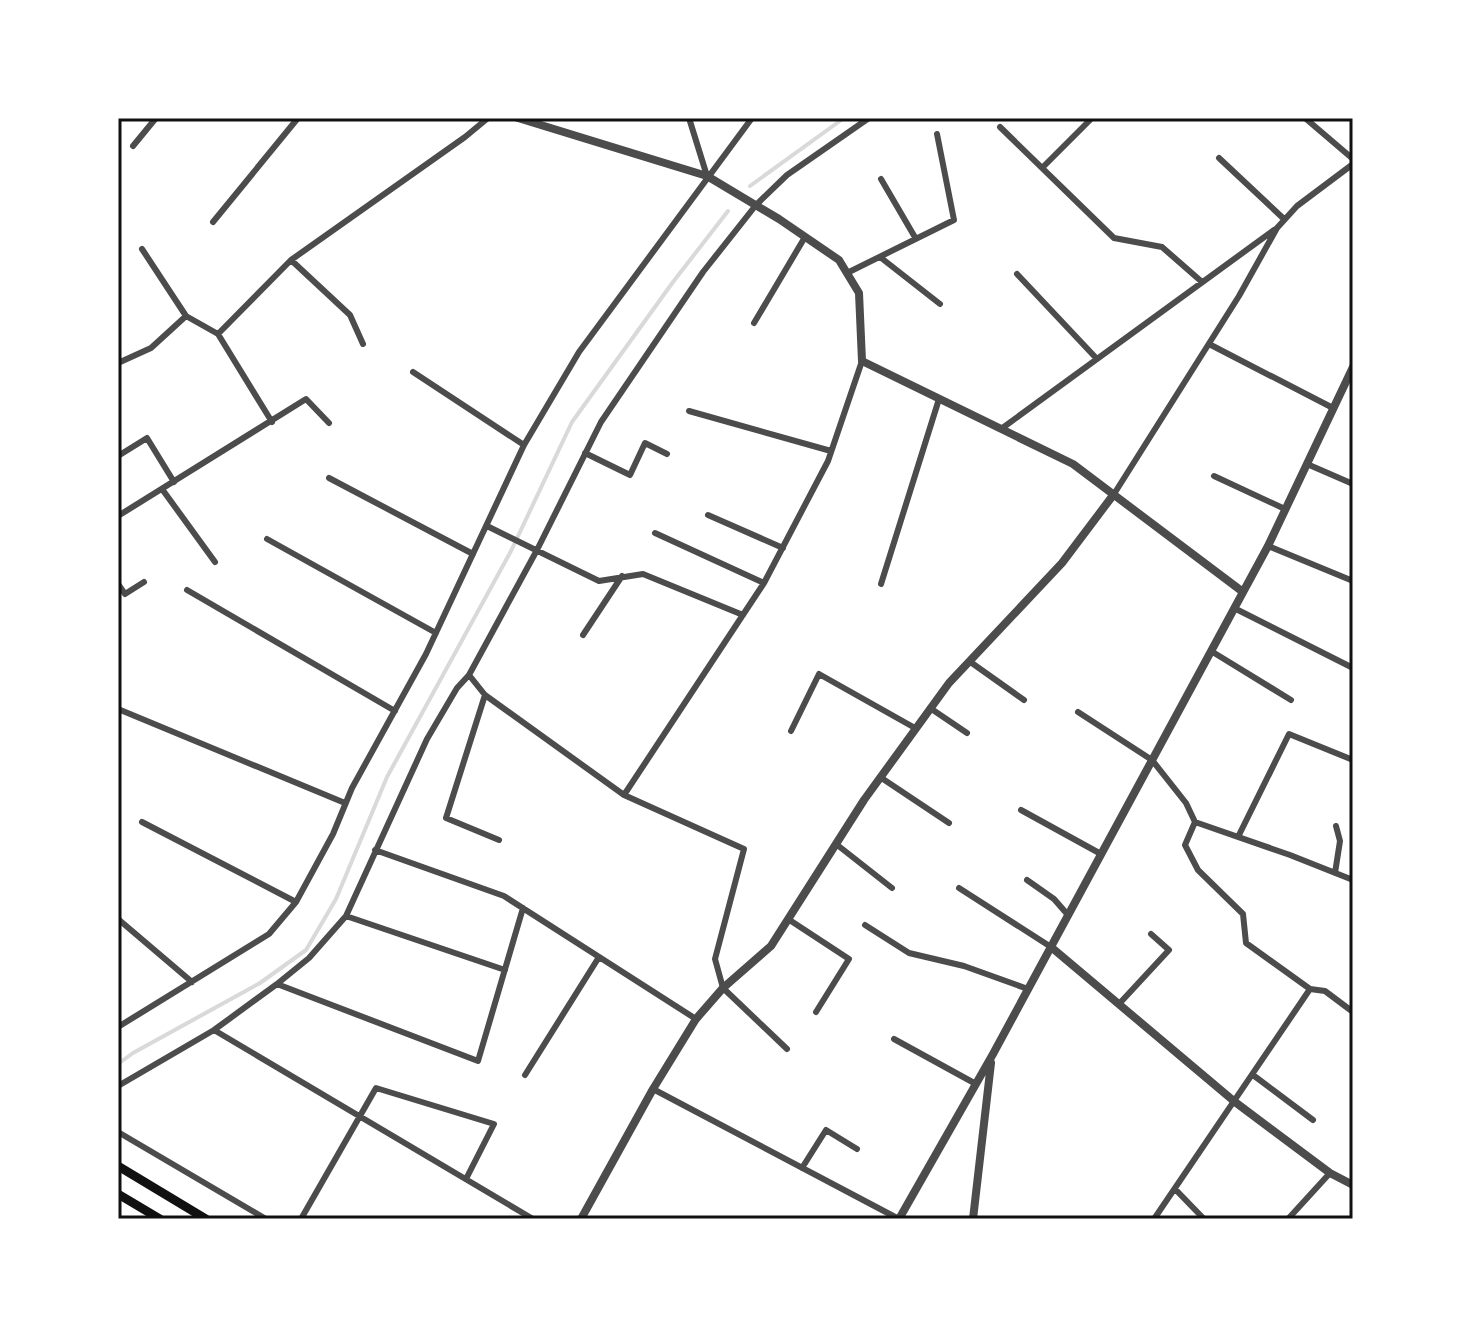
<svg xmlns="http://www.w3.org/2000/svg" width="1471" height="1337" font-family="'Times New Roman',serif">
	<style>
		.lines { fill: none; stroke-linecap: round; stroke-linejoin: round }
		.stream { stroke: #d9d9d9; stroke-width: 4 }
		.minor { stroke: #4c4c4c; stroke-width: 6 }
		.tertiary { stroke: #4c4c4c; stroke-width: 8 }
		.secondary { stroke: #111; stroke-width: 9 }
		.neatline { fill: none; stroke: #111; stroke-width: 3 }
	</style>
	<rect width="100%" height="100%" fill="#fff"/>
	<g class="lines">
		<path class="stream" d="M750,186L844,118
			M118,1064L133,1053L260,983L306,950L336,899L387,777L511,551L572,422L673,282L728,211"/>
		<path class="minor" d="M689,118L707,176
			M1305,118L1353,159
			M1000,127L1114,238L1162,247L1202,282
			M133,146L156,118
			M1219,158L1284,219
			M1042,168L1090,120
			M881,179L916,239
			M213,222L298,118
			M142,249L186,316L218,334L272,422
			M880,257L940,304
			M291,260L350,315L363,344
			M847,273L954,220L937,134
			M1017,274L1097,359
			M754,323L805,237
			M218,334L291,260L465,137L488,118
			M1209,344L1333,408
			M118,363L151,348L186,316
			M413,372L524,445
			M689,411L831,451
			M1001,429L1274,230
			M585,453L630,475L645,443L667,454
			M118,456L147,438L174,482
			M1307,464L1353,484
			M1214,476L1285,509
			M329,478L473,554
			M162,489L215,562
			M1114,494L1239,296L1277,228L1297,206L1353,164
			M708,515L783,548
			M118,516L306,399L329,423
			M487,526L599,581L643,574L743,615
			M655,533L764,583
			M267,539L436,633
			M1268,546L1353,581
			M118,584L125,594L144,582
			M881,584L939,399
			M187,590L395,711
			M1234,608L1353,668
			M583,635L622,576
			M1211,651L1291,700
			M969,661L1024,700
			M469,675L485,695L624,795L744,849L715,959L723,988L787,1049
			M485,695L446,818L499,840
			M930,708L967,733
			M118,709L345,803
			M1078,712L1152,760L1186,803L1195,822L1185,845L1198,870L1243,914L1246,943L1310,989
			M791,731L819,674L915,728
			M880,777L949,823
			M624,795L764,583L828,461L862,361
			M1021,810L1101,854
			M142,822L296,902
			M1195,822L1290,855L1353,880
			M1238,837L1289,734L1353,760
			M836,844L892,888
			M375,850L504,896L696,1019
			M1335,873L1340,841L1336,826
			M1027,880L1054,899L1068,915
			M959,888L1051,947
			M346,916L505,970
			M118,919L192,982
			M788,919L849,959L816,1012
			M865,925L909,953L964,966L1028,989
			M277,984L478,1061L523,908
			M1310,989L1325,991L1353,1012
			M1119,1004L1169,950L1151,934
			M118,1027L269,934L296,902L333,834L352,788L426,654L524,445L579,352L752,118
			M214,1030L533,1219
			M894,1039L976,1084
			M525,1075L599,957
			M1253,1075L1313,1120
			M118,1086L214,1030L277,984L309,958L346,916L427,739L457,688L469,675L537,550L601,422L703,272L756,205L787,175L869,118
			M653,1089L899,1219
			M118,1132L266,1219
			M802,1168L826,1130L857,1149
			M1175,1189L1204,1219
			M301,1219L376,1088L494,1124L466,1179
			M1154,1219L1310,989
			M1288,1219L1330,1173"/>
		<path class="tertiary" d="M518,118L707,176L779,219L839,260L859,293L862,361L1073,464L1243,592
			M1051,947L1235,1102L1330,1173L1353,1185
			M581,1219L653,1089L696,1019L723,988L771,946L864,800L949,683L1062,563L1114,494
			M899,1219L993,1054L1268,546L1353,367
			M973,1219L991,1063"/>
		<path class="secondary" d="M118,1166L206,1219
			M118,1194L160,1219"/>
	</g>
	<rect width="1471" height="1337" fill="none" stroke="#ffffff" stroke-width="240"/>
	<rect x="120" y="120" width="1231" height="1097" class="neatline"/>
</svg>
